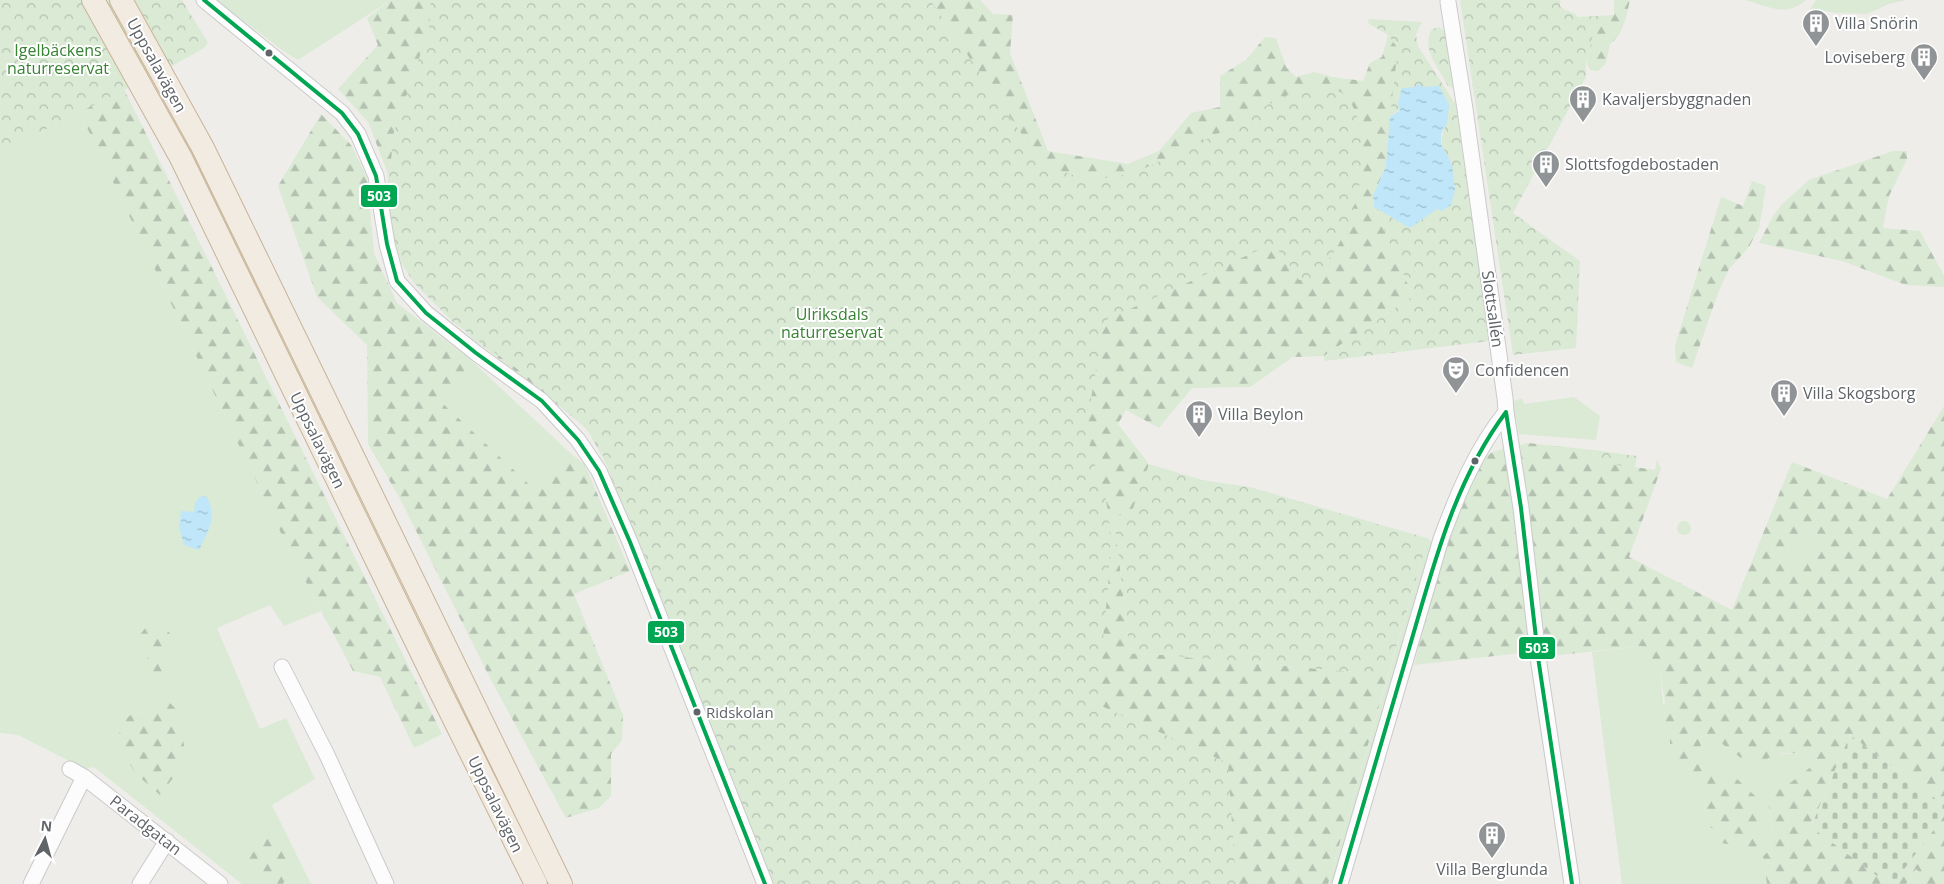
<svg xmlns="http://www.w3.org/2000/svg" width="1944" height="884" font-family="'Open Sans',sans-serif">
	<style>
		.green { fill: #daead5; fill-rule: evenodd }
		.forest { fill: url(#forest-firs); fill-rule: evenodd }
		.cemetery { fill: url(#cemetery-stones) }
		.park { fill: url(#park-crowns) }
		.water { fill: url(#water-ripples) }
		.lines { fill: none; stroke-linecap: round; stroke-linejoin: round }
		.minor-casing { stroke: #c9caca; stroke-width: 17 }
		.highway-casing { stroke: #c8b396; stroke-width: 24 }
		.minor { stroke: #fdfcfc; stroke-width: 15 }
		.highway { stroke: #f1ebe2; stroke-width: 22 }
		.bus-1-casing { stroke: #fff; stroke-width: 8 }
		.bus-1 { stroke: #00a651; stroke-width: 4 }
		.bus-dot { fill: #5f6468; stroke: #fff; stroke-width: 2 }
		.labels { text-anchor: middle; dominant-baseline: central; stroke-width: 4; stroke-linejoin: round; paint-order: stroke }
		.bus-label { font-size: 15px; fill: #5f6468; stroke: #fff; text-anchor: start }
		.poi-label { font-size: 16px; fill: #5f6468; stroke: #fff; text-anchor: start }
		.park-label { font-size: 16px; fill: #388233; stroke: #fff }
		.street-label { font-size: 16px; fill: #5f6468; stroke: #fff }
		.line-badge { stroke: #fff; stroke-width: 2 }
		.badge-label { font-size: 14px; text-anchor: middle; font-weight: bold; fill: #fff }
	</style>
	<defs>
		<pattern id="forest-firs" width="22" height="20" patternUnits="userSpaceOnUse" patternTransform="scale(1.25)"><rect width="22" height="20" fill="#daead5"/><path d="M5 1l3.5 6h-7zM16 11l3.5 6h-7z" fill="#b4c1b1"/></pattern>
		<pattern id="cemetery-stones" width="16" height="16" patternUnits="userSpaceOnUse" patternTransform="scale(1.25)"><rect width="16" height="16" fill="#daead5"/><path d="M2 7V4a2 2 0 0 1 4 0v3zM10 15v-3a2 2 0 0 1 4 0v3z" fill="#b4c1b1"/></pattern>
		<pattern id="park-crowns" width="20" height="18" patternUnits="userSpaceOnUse" patternTransform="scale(1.25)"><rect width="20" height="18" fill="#daead5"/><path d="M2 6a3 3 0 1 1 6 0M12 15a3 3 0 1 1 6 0" fill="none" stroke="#b4c1b1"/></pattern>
		<pattern id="water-ripples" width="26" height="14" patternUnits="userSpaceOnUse" patternTransform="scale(1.25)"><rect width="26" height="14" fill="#bfe6f9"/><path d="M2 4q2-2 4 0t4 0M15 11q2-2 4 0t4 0" fill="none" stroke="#9ebecd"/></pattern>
	</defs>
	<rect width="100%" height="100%" fill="#efedea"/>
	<path class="green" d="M216,0H391L298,60L282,50Z
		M1745,0H1806C1785,18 1769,6 1745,0Z
		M1816,0H1907L1889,4L1867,14L1838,13L1810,9Z
		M0,31L51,102L80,113L289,550L321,611L284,626L270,605L217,628L260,729L286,718L315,779L272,805L311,884H242L94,767L85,769L18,735L0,733ZM165,698L117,744L134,712L150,713Z
		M473,362L568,451L533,488L438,399Z
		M1574,397L1600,416L1596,440L1519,434L1512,402L1522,398L1524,404Z
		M1677 528a7 7 0 1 1 14 0a7 7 0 1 1-14 0Z
		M1803,532C1814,533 1818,543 1821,553L1817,559L1802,561L1791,565L1778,560L1781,549Z
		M1423,537L1428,538L1434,545L1336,884H1328L1427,542Z
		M1641,646L1660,669L1665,726L1670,735V744L1677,743L1680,752L1675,760L1677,764L1700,783L1706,813L1734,776L1714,770L1709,760L1698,757L1701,747L1700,739L1705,735L1721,743L1741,757L1747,752C1768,755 1789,754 1810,753L1812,767L1790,783L1768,803L1772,816L1770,850L1763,856L1767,884H1622L1592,652Z
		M1916,869L1923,876L1925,884H1906Z"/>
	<path class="forest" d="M391,0H980L993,14L1013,15L1010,53L1048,151L1128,164L1159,151L1191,113L1220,107V76L1247,59L1265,37L1276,38L1286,67L1296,77L1314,72L1333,77L1363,81L1370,63L1382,57L1388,35L1398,48L1386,166L1373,197L1374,207L1413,296L1324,356L1293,357L1250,387L1192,388L1159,428L1126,410L1118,424L1149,464L1131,515L1114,516L1130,653H1140L1388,675L1328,884H772L607,466L588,430L545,394L472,338L428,291L397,242L387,171L368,122L338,89L378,45L367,18Z
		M1614,0H1630C1627,14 1623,36 1610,44L1606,63L1598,71L1591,70L1586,61L1595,28L1614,15Z
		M117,75L442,734L414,748L380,677L353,671L289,550L80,113L57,104Z
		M321,114L351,145L367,177L374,253L397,303L473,362L439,400L533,488L568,451L585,465L630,571L574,594L623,715L622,740L611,754V796L599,808L566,818L491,680L399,497L368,444L367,345L317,297L278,186Z
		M1893,151H1907V159L1889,196L1883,228L1920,231L1944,276V287L1906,285L1842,261L1759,243L1773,216L1782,204L1809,180Z
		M1752,181L1766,186L1759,228L1749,247L1729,269L1718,293L1692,368L1676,362L1675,345L1721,197L1743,206Z
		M1944,406V805L1850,735L1811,826L1888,884H1767L1763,856L1770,850L1772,816L1768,803L1771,786L1790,783L1811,767L1810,754C1791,754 1776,748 1762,764L1747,752L1741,758L1721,743L1705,735L1700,739L1701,747L1698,757L1709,760L1714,770L1734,776L1756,797L1762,851L1722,843L1720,833L1703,823L1706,813L1700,783L1677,764L1675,760L1680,752L1677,743L1670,744V735L1665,726L1663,705L1665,703L1660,669L1641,646L1551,656L1531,652L1414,665L1445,543L1480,459L1495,451L1528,443L1594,450L1593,461L1655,470L1657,459L1661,469L1629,557L1732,610L1792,462L1887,499ZM1804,532C1814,533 1818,543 1821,553L1817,559L1802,561L1797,559L1791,565L1778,560L1781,549H1792L1794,540Z
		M152,622L164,627L175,639C165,652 169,658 164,673L153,672L146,664L148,654L147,648L140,643C138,633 145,629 152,622Z
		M165,698L178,711L185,751L176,774L160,795L136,774L117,744L122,722L134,712L150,713Z
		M1944,816V884H1925L1923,876L1916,869L1906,884H1893Z
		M274,829L284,842L293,863L283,884H269L249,859L264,833Z"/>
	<path class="cemetery" d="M1850,735L1944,805V816L1893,884H1888L1811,827Z"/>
	<path class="park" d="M0,0H182L208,43L204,48L174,65L0,152Z
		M431,0H930L1038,158C1069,179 1095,183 1131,173C1143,170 1155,163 1166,158C1187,148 1210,138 1231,127C1260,111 1292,84 1327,89C1332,90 1338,90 1342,93C1358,105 1360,129 1362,148C1364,176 1355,210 1343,236C1336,252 1324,265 1313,279L1299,280L1286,259L1272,244L1104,321L1090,405L1088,428L1093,460L1103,486L1109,516L1110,548L1108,586L1097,704L1228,763L1236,884H773L604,457L584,425L562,402L453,322L414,283L402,264L392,236L387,201L394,131L429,29Z
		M1460,0H1560V6C1566,12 1573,11 1578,17L1614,15L1595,28L1586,61V77L1513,213L1580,261L1576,348L1513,355Z
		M1369,19L1422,22L1416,34L1418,46L1456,105L1489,341L1324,361V356L1413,296L1374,207L1410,228L1452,164C1442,147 1437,142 1447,123L1422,87H1417L1400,109L1390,117L1398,48L1388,35L1368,23Z
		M1439,27L1445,32L1455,89L1448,86C1439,69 1420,47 1432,29Z
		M1594,450L1637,456L1635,468L1593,461Z
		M1149,464L1202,480L1250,487L1423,537L1427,542L1388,675L1140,653L1130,654L1114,516L1131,514Z"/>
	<path class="water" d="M1418,84H1421L1422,87L1439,86L1449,105L1447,123L1441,134V144L1452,164L1455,190L1451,205L1441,211L1437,209L1410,228L1374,207L1373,196L1386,166L1390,117L1400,110L1398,104L1402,88L1416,87Z
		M201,496L207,497C218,518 208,531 199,550L184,545L179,527L181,511L194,512L195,503Z"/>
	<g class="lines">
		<g class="minor-casing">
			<path id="minor" d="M204,0L342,113L358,134L376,176L387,244L397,281L426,313L476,353L542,401L578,440L599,471L630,542L765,884
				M1448,2L1465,109L1505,398L1506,412L1521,508L1539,664L1572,884
				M282,667L327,755L386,884
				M70,769L84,777L220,884
				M31,884L84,777
				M140,884L167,841
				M1340,884L1441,539C1458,493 1475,451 1506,412"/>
		</g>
		<g class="highway-casing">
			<path id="highway" d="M93,0L181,158L438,687L536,884
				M121,0L203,148L561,884"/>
		</g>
		<use href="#minor" class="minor"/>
		<use href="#highway" class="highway"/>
		<g class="bus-1-casing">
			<path id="bus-1" d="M204,0L342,113L358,134L376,176L387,244L397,281L426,313L476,353L542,401L578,440L599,471L630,542L765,884
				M1506,412L1521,508L1539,664L1572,884
				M1340,884C1363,807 1385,729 1408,652C1433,568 1453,483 1506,412"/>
		</g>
		<use href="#bus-1" class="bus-1"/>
	</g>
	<defs>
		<g id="building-pin" transform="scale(1.4375)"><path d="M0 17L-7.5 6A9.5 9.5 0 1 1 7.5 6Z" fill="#919496" stroke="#fff"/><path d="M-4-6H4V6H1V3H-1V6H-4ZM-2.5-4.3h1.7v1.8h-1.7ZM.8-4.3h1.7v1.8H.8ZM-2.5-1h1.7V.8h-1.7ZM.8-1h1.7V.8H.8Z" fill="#fff"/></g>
		<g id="theatre-pin" transform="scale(1.4375)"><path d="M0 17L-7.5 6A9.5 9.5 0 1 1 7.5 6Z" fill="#919496" stroke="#fff"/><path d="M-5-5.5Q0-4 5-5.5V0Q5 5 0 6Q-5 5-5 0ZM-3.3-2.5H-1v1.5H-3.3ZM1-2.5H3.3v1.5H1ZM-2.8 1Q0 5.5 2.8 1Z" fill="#fff"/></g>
	</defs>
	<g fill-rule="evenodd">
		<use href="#building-pin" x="1816" y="23"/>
		<use href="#building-pin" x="1924" y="57"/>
		<use href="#building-pin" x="1583" y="99"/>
		<use href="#building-pin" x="1546" y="164"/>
		<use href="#theatre-pin" x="1456" y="370"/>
		<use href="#building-pin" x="1784" y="393"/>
		<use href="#building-pin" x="1199" y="414"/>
		<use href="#building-pin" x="1492" y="835"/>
	</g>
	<g class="bus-dot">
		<circle cx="269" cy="53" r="4.5"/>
		<circle cx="1475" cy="461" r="4.5"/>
		<circle cx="697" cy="712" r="4.5"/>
	</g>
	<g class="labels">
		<g class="bus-label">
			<text x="706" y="712">Ridskolan</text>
		</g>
		<g class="poi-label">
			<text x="1835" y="23">Villa Snörin</text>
			<text x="1905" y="57" text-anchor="end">Loviseberg</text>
			<text x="1602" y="99">Kavaljersbyggnaden</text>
			<text x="1565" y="164">Slottsfogdebostaden</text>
			<text x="1475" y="370">Confidencen</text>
			<text x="1803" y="393">Villa Skogsborg</text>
			<text x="1218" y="414">Villa Beylon</text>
			<text x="1492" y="869" text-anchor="middle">Villa Berglunda</text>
		</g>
		<g class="park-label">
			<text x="58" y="50">Igelbäckens<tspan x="58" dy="18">naturreservat</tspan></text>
			<text x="832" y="314">Ulriksdals<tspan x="832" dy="18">naturreservat</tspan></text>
		</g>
		<g class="street-label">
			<text transform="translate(157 65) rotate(61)">Uppsalavägen</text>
			<text transform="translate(1493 309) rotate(82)">Slottsallén</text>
			<text transform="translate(318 440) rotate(64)">Uppsalavägen</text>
			<text transform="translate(496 804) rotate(64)">Uppsalavägen</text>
			<text transform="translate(146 825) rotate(38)">Paradgatan</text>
		</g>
	</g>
	<g class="line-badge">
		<rect x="360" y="184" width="38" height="24" rx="5" fill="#00a651"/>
		<rect x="647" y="620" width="38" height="24" rx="5" fill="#00a651"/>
		<rect x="1518" y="636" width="38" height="24" rx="5" fill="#00a651"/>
	</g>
	<g class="badge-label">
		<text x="379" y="201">503</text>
		<text x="666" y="637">503</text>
		<text x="1537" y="653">503</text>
	</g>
	<g transform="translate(45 839) rotate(6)" stroke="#ffffff" stroke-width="4" paint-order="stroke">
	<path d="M0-4L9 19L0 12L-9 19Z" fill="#5f6468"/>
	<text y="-8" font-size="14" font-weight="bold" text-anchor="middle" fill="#5f6468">N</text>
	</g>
</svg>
